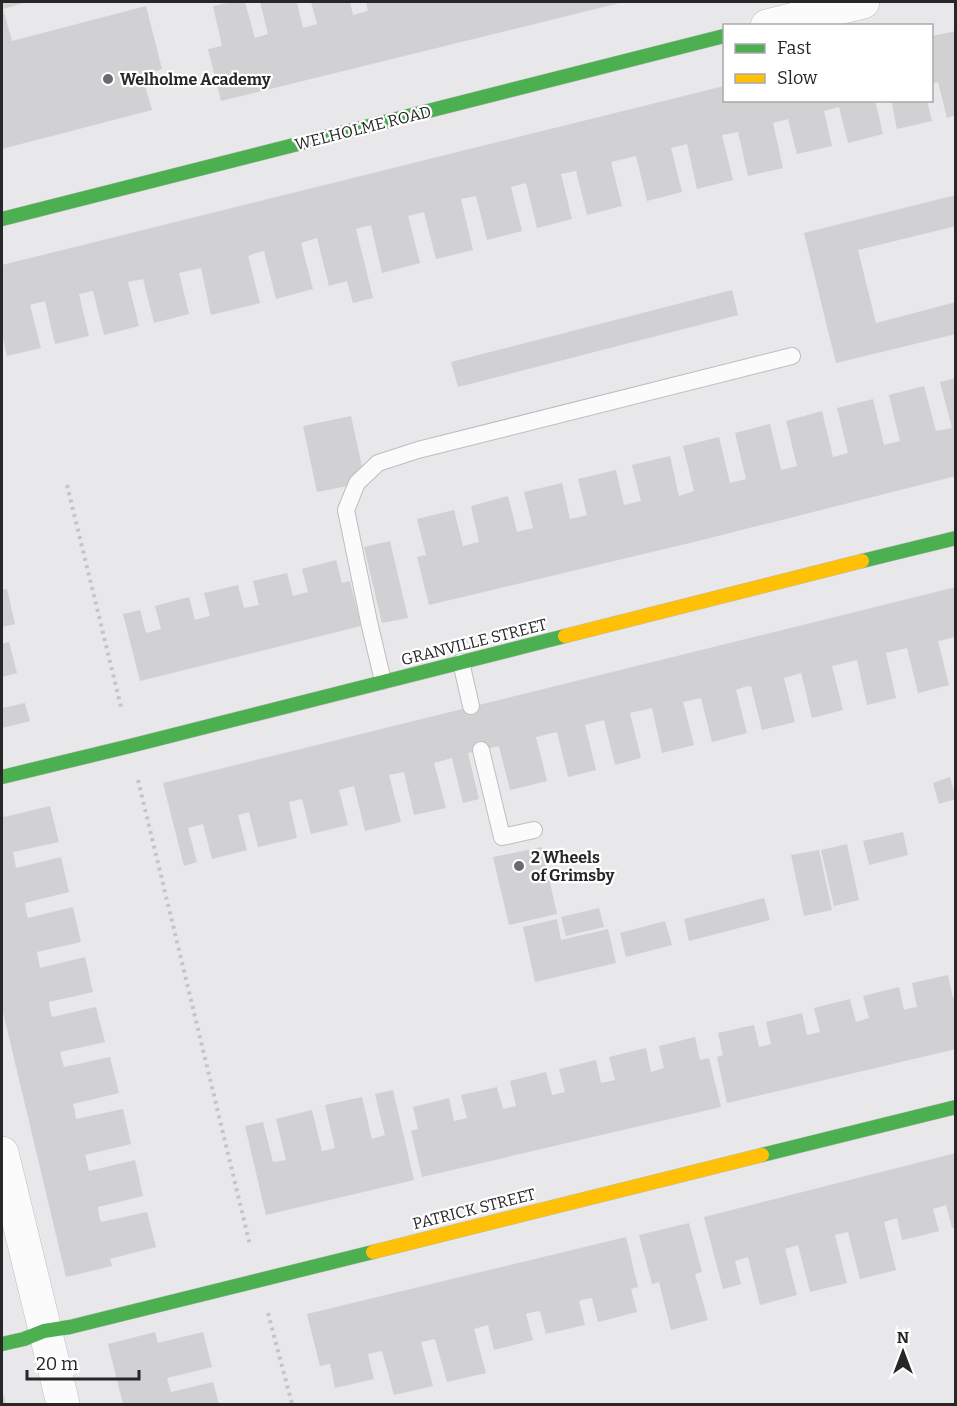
<svg xmlns="http://www.w3.org/2000/svg" width="957" height="1406" font-family="Bitter,serif">
	<style>
		.building { fill: #d1d0d2 }
		.lines { fill: none; stroke-linecap: round; stroke-linejoin: round }
		.lane-casing { stroke: #bebdbf; stroke-width: 18 }
		.street-casing { stroke: #bebdbf; stroke-width: 34 }
		.fast-casing { stroke: #bebdbf; stroke-width: 15 }
		.slow-casing { stroke: #bebdbf; stroke-width: 15 }
		.path { stroke: #c5c5c6; stroke-width: 4; stroke-dasharray: 3 4.5; stroke-linecap: butt }
		.lane { stroke: #fcfbfc; stroke-width: 16 }
		.street { stroke: #fcfbfc; stroke-width: 33 }
		.fast { stroke: #4caf50; stroke-width: 14 }
		.slow { stroke: #ffc107; stroke-width: 14 }
		.poi-dot { fill: #6b6a6c; stroke: #fff; stroke-width: 2 }
		.labels { text-anchor: middle; dominant-baseline: central; stroke-width: 4.5; stroke-linejoin: round; paint-order: stroke }
		.poi-label { font-size: 16px; font-weight: bold; fill: #272728; stroke: #fff; text-anchor: start }
		.street-label { font-size: 16px; fill: #272728; stroke: #fff }
	</style>
	<rect width="100%" height="100%" fill="#e8e7e9"/>
	<path class="building" d="M2,2H27L3,9L12,41L146,6L162,69L142,75L152,110L2,149Z
		M232,2H245L255,38L268,34L260,2H297L303,28L317,24L311,2H350L353,15L368,11L366,2H624L221,101L208,49L222,46L213,6Z
		M956,31V115L947,118L938,82L932,84V36Z
		M724,86V100H875L883,134L848,143L839,107L824,111L832,146L797,154L788,119L773,123L783,168L748,176L738,132L722,135L733,180L697,189L687,144L671,148L682,192L647,201L636,156L611,162L622,206L587,215L576,171L561,174L572,219L537,228L526,183L511,187L522,231L487,240L476,196L461,199L473,250L436,259L424,212L408,216L420,263L382,273L371,225L356,229L373,298L353,303L347,281L329,286L317,238L301,243L313,289L276,299L264,251L256,253L248,256L260,303L211,315L201,268L179,273L189,314L154,323L143,279L128,282L139,326L104,335L93,291L79,294L89,336L55,344L45,301L37,303L30,305L41,348L7,356L2,333V265Z
		M891,100H927L932,121L897,129Z
		M956,195V226L858,250L876,323L956,302V334L836,363L804,233Z
		M732,290L738,315L458,387L451,362Z
		M956,378V476L698,541L429,605L417,557L426,555L417,519L454,510L463,546L479,542L471,506L508,496L517,532L533,528L524,492L562,483L570,519L579,517L587,515L578,479L616,470L624,505L641,501L632,465L670,456L679,496L694,491L683,446L719,437L730,483L746,479L735,433L770,424L781,470L797,466L786,421L822,411L833,457L848,453L837,408L873,399L884,445L900,441L889,395L924,386L936,431L952,428L940,382Z
		M351,416L363,471L357,484L317,492L303,426Z
		M390,541L408,618L382,623L364,547Z
		M336,560L342,583L350,581L361,626L140,681L123,614L140,610L146,633L161,629L155,606L189,597L195,620L210,616L204,593L238,585L244,608L259,605L253,581L287,573L293,596L308,592L302,569Z
		M956,587V637L938,641L949,685L918,693L907,648L886,653L896,698L867,705L857,660L832,666L843,710L812,718L801,673L784,678L795,722L762,730L751,686L744,687L736,690L747,733L712,742L701,698L683,702L694,745L662,753L652,708L639,711L630,713L641,758L615,765L604,720L585,725L596,770L568,777L557,732L536,737L547,781L510,790L499,746L468,753L479,799L463,803L452,758L434,763L446,808L414,815L404,772L389,775L401,822L365,831L354,786L339,790L348,825L311,834L302,799L289,802L297,838L258,847L249,812L242,814L238,815L247,850L212,859L203,824L188,828L197,862L184,866L163,783Z
		M7,589L15,624L2,627V590Z
		M9,642L17,673L2,677V644Z
		M25,703L30,721L2,728V708Z
		M950,777L956,799L939,804L933,783Z
		M50,806L59,842L13,852L16,868L61,857L69,892L25,903L26,910L28,918L73,907L81,942L37,952L40,968L85,957L93,992L49,1002L50,1010L52,1017L96,1007L105,1042L60,1052L64,1067L110,1057L119,1093L73,1104L75,1112L76,1119L123,1109L131,1144L85,1155L89,1171L135,1160L143,1196L98,1207L99,1215L101,1222L147,1212L156,1247L110,1259L112,1266L66,1277L2,1008V809L4,817Z
		M903,832L908,855L869,865L863,841Z
		M847,844L859,900L834,906L821,850Z
		M542,847L557,914L509,925L493,857Z
		M819,850L832,910L804,916L791,855Z
		M764,898L770,920L689,941L684,919Z
		M599,908L604,927L566,936L561,917Z
		M557,919L561,940L608,929L616,963L535,982L523,927Z
		M665,921L672,945L626,957L620,933Z
		M948,975L953,998H956V1049L727,1103L717,1057L723,1055L718,1033L754,1025L759,1047L771,1044L766,1022L802,1013L807,1035L820,1032L814,1008L850,999L856,1022L862,1020L869,1018L863,996L899,987L904,1010L911,1008L917,1007L912,983Z
		M695,1037L700,1060L709,1058L721,1107L422,1177L411,1131L418,1129L413,1107L449,1098L454,1121L467,1118L461,1095L497,1087L503,1109L516,1106L510,1081L546,1072L552,1095L565,1092L559,1069L596,1060L601,1083L615,1080L609,1057L646,1048L651,1072L658,1070L664,1068L659,1046Z
		M393,1090L414,1180L266,1215L245,1126L263,1122L273,1162L286,1160L276,1119L312,1110L322,1151L328,1150L335,1148L325,1105L362,1097L372,1139L378,1137L385,1135L375,1094Z
		M956,1153V1227L952,1228L946,1205L933,1209L939,1231L920,1236L902,1240L897,1218L884,1222L896,1270L860,1279L848,1232L835,1235L847,1283L810,1292L798,1245L785,1249L797,1295L760,1305L748,1257L735,1261L741,1284L723,1289L704,1217Z
		M689,1223L702,1272L695,1274L708,1320L671,1330L659,1282L652,1284L639,1235Z
		M626,1237L638,1287L631,1289L637,1312L598,1322L592,1298L585,1299L579,1301L585,1325L546,1334L540,1311L533,1312L526,1314L533,1340L494,1350L488,1325L474,1329L486,1373L447,1382L435,1339L421,1342L433,1386L394,1395L382,1351L368,1354L374,1379L335,1388L330,1364L320,1366L307,1314Z
		M155,1332L158,1343L203,1332L212,1367L167,1378L171,1392L213,1382L219,1404H123L108,1344Z
		M2,1389L6,1404H2Z"/>
	<g class="lines">
		<g class="lane-casing">
			<path id="lane" d="M461,662L471,706
				M383,681L369,622L346,510L357,483L378,463L418,450L792,356
				M481,750L502,837L534,830"/>
		</g>
		<g class="street-casing">
			<path id="street" d="M767,26L863,2
				M2,1153L63,1404"/>
		</g>
		<g class="fast-casing">
			<path id="fast" d="M2,219L724,36
				M862,561L956,538
				M2,777L130,746L565,636
				M762,1155L956,1107
				M2,1344L24,1339L44,1331L70,1327L373,1252"/>
		</g>
		<g class="slow-casing">
			<path id="slow" d="M565,636L862,561
				M373,1252L762,1155"/>
		</g>
		<path class="path" d="M67,485L122,711
			M138,780L250,1245
			M268,1313L292,1404"/>
		<use href="#lane" class="lane"/>
		<use href="#street" class="street"/>
		<use href="#fast" class="fast"/>
		<use href="#slow" class="slow"/>
	</g>
	<g class="poi-dot">
		<circle cx="108" cy="79" r="6"/>
		<circle cx="519" cy="866" r="6"/>
	</g>
	<g class="labels">
		<g class="poi-label">
			<text x="120" y="79">Welholme Academy</text>
			<text x="531" y="857">2 Wheels<tspan x="531" dy="18">of Grimsby</tspan></text>
		</g>
		<g class="street-label">
			<text transform="translate(363 128) rotate(-14)">WELHOLME ROAD</text>
			<text transform="translate(474 642) rotate(-14)">GRANVILLE STREET</text>
			<text transform="translate(474 1209) rotate(-14)">PATRICK STREET</text>
		</g>
	</g>
	<rect width="957" height="1406" fill="none" stroke="#272728" stroke-width="6"/>
	<rect x="723" y="24" width="210" height="78" fill="#ffffff" stroke="#a9a9a9" stroke-width="1.5"/>
	<rect x="735" y="44" width="30" height="9" fill="#4caf50" stroke="#a9a9a9" stroke-width="1.5"/>
	<text x="777" y="54" font-size="18" fill="#272728">Fast</text>
	<rect x="735" y="74" width="30" height="9" fill="#ffc107" stroke="#a9a9a9" stroke-width="1.5"/>
	<text x="777" y="84" font-size="18" fill="#272728">Slow</text>
	<g transform="translate(903 1352)" stroke="#ffffff" stroke-width="4.5" paint-order="stroke">
	<path d="M0-4.5L10 22L0 15L-10 22Z" fill="#272728"/>
	<text y="-9" font-size="16" font-weight="bold" text-anchor="middle" fill="#272728">N</text>
	</g>
	<path d="M27 1370v9h112v-9" fill="none" stroke="#272728" stroke-width="3"/>
	<text x="36" y="1370" font-size="18" fill="#272728" stroke="#ffffff" stroke-width="4.5" paint-order="stroke">20 m</text>
</svg>
